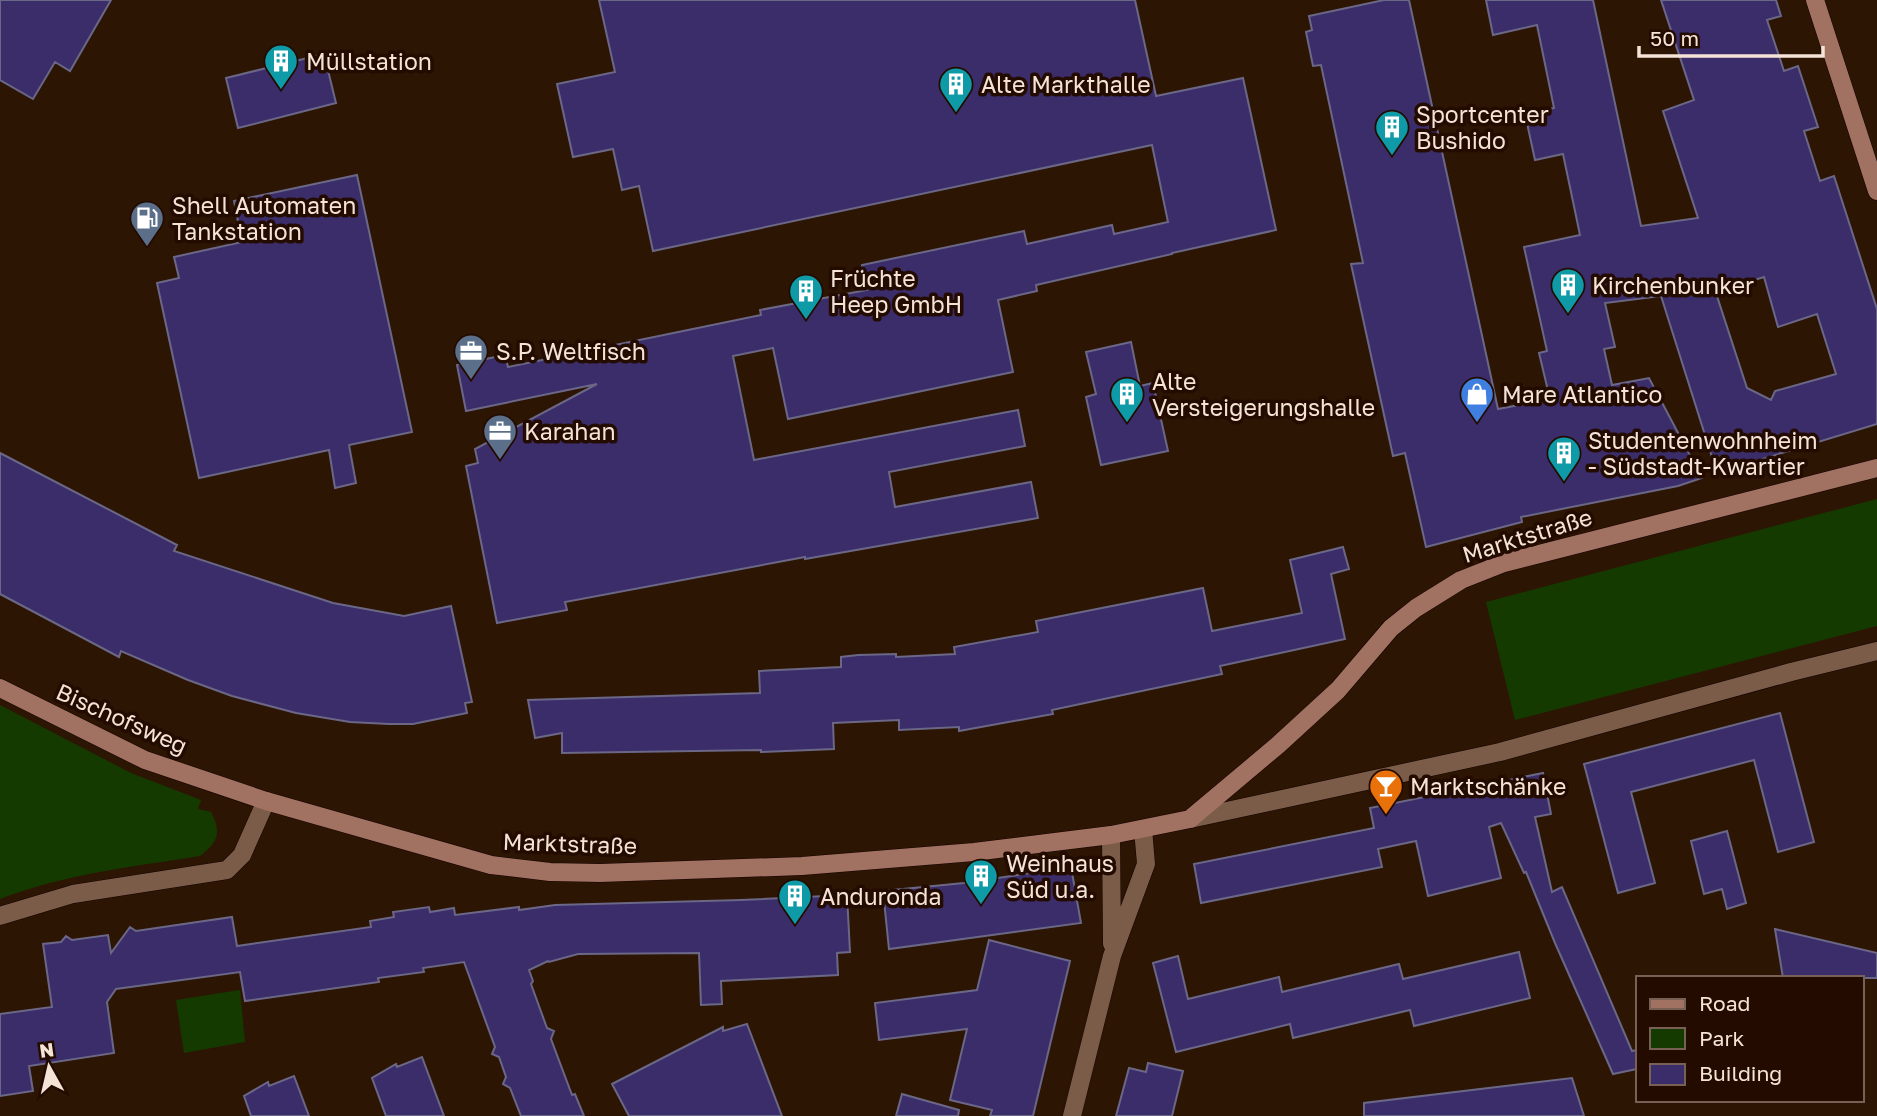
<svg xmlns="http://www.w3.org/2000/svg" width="1877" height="1116" font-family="'Golos Text',sans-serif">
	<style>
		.green { fill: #153a00 }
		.building { fill: #3b2d6a; stroke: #6b6786; stroke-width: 2; fill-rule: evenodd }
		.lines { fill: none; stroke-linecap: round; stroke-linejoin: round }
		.minor-casing { stroke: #140200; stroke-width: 19 }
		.secondary-casing { stroke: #140200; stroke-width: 19 }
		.minor { stroke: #7a5c49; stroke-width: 18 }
		.secondary { stroke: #a17162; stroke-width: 18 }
		.labels { text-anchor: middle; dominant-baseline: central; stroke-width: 7; stroke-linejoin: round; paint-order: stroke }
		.poi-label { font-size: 23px; fill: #f5e3d8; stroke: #230b00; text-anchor: start }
		.street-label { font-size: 23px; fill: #f5e3d8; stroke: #230b00 }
	</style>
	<rect width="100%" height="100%" fill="#2d1504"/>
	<path class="green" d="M1877,499V626L1515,720L1486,602Z
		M0,705L131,773L201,800L198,809L211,812C222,833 218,842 200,856C132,867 64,874 0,899Z
		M240,990L245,1042L184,1053L176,1000Z"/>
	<path class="building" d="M0,0H111L70,71L55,62L33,99L0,80Z
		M599,0H1135L1156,96L1243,78L1276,230L1172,253V254L1036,285L1037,291L998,300L1013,372L788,419L773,348L733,356L754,460L1018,410L1025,446L889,472L895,507L1031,482L1038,518L805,559V557L565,602L567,610L497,623L466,466L478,463L475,449L597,384L466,411L457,365L505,355L508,367L761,315L760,310L867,290L862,265L1024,231L1027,244L1112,225L1114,234L1168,222L1152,145L653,251L639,186L622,190L613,149L573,157L557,84L615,72Z
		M1384,0H1409L1498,409L1550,399L1539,353L1547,351L1524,247L1580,235L1563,154L1535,160L1525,114L1554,108L1537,25L1493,35L1486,0H1593L1641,226L1698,218L1663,111L1694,100L1661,0H1776L1781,16L1767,20L1784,71L1798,66L1818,127L1804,131L1820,181L1834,176L1877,309V424L1717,473L1661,296L1605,303L1615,347L1604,349L1612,385L1649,378L1702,478L1678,486L1521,517L1522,522L1426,547L1405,453L1393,456L1351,264L1363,263L1321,65L1313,66L1306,32L1312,30L1309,16ZM1764,277L1778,327L1817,314L1836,374L1775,391L1771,400L1747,388L1715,290L1725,289Z
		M324,54L336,103L238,128L226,78Z
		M357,175L412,432L349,445L356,483L335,488L329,450L199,478L157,283L179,278L174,257L242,242L234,201Z
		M1131,342L1140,386L1153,383L1168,451L1101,465L1086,397L1096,394L1086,352Z
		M0,453L177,545L174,551L333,603L404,616L451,606L472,702L465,703L467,713L413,724H389L350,722L296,713L232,696L188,680L121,651L119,657L0,594Z
		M1343,547L1349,569L1331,574L1345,639L1220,666L1222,674L1052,710L1053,714L959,731V727L899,730V720L833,723L834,749L761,752V750L562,753V733L535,738L528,700L760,693L759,671L841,667V657L858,655L896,654V657L955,654L954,647L1038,632L1036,621L1203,588L1212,631L1302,613L1290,560Z
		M1780,713L1814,842L1778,852L1754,760L1631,792L1655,883L1618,893L1584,764Z
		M1543,773L1551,814L1535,817L1552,892L1562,887L1632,1051L1637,1050V1069L1613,1074L1555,943L1526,872L1524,873L1501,823L1489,827L1501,878L1428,896L1416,841L1378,849L1382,867L1201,903L1194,864L1374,828L1370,808Z
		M1727,831L1746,903L1727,909L1722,889L1704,894L1691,841Z
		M1071,867L1081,923L889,949L883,891L964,883Z
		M847,895L850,952L837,953L838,975L721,981L722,1004L701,1005L699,953L578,954L549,962L548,961L529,970L533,981L531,984L547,1028L554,1031L551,1039L572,1095L575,1094L584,1116H521L510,1088L503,1084L506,1077L499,1057L492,1054L495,1047L464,962L423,968L424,972L378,978L379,982L245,1001L240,972L116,989L107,1002L114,1053L29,1066L33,1091L0,1096V1014L52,1007L43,944L61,942L66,936L72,940L108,935L111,953L130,927L136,931L232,917L237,946L371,927L370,921L394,917L393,912L429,907L430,912L454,908L455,915L519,907V910L555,905L741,900Z
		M1775,929L1877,953V978H1783Z
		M989,940L1070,961L1033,1116H990L992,1110L950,1100L967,1029L879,1040L875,1003L977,990Z
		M1519,952L1530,998L1414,1026L1410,1010L1293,1038L1290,1024L1176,1052L1153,963L1178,956L1188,999L1279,977L1282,992L1399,964L1403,979Z
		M747,1024L782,1116H629L612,1084L723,1027V1031Z
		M422,1057L444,1116H386L372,1078L396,1064L397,1067Z
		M1148,1063L1183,1071L1172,1116H1116L1129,1068L1146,1072Z
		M294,1076L309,1116H251L244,1096L268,1082L269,1086Z
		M1572,1078L1584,1116H1364V1103Z
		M902,1094L959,1110L958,1116H896Z"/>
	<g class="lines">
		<g class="minor-casing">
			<path id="minor" d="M1190,819L1500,752L1791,672L1877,651
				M1111,835L1112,944
				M0,916L73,894L227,870L242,855L266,801
				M1072,1116L1112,956L1146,864L1143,829"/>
		</g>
		<g class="secondary-casing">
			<path id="secondary" d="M1815,0L1877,191
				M0,688L145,760L266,801L491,865L550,872L600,873L802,866L974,852L1111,835L1190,819L1278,745L1338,690L1391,628L1416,608L1461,580L1504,563L1877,468"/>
		</g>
		<use href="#minor" class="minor"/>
		<use href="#secondary" class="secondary"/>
	</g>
	<defs>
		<g id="building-pin" transform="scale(1.75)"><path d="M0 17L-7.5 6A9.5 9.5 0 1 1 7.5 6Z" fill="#0f9aa8" stroke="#230b00"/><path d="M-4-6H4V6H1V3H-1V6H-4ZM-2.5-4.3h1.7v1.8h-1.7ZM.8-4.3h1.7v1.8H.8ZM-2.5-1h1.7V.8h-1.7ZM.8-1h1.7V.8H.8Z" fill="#fff"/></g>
		<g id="fuel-pin" transform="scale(1.75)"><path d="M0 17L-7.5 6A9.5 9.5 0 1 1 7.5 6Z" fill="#5c6f8a" stroke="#230b00"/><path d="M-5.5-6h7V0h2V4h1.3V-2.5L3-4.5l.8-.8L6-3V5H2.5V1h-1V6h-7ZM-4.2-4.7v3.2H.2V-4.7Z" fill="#fff"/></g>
		<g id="office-pin" transform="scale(1.75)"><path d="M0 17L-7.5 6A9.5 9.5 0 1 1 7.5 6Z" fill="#5c6f8a" stroke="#230b00"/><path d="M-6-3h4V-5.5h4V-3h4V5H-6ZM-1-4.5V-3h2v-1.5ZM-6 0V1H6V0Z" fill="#fff"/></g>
		<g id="shop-pin" transform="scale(1.75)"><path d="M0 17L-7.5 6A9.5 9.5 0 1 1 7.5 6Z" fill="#3f7fe0" stroke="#230b00"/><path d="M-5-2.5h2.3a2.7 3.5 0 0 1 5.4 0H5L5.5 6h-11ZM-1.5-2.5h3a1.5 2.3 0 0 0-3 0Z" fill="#fff"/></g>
		<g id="bar-pin" transform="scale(1.75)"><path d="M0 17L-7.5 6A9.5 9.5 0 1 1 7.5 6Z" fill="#e8710a" stroke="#230b00"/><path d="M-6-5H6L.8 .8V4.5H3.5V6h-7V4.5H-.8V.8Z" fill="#fff"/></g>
	</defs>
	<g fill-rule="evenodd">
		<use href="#building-pin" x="281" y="61"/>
		<use href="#building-pin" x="956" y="84"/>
		<use href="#building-pin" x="1392" y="127"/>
		<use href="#fuel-pin" x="147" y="218"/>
		<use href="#building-pin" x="1568" y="285"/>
		<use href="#building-pin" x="806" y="291"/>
		<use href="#office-pin" x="471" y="351"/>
		<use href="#building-pin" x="1127" y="394"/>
		<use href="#shop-pin" x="1477" y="394"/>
		<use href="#office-pin" x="500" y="431"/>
		<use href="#building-pin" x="1564" y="453"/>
		<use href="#bar-pin" x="1386" y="786"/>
		<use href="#building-pin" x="981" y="876"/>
		<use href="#building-pin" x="795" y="896"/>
	</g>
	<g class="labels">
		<g class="poi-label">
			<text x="306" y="61">Müllstation</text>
			<text x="981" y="84">Alte Markthalle</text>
			<text x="1416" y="114">Sportcenter<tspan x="1416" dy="26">Bushido</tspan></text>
			<text x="172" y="205">Shell Automaten<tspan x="172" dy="26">Tankstation</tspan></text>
			<text x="830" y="278">Früchte<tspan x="830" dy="26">Heep GmbH</tspan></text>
			<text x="1592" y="285">Kirchenbunker</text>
			<text x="496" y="351">S.P. Weltfisch</text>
			<text x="1152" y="381">Alte<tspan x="1152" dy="26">Versteigerungshalle</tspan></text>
			<text x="1502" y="394">Mare Atlantico</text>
			<text x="524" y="431">Karahan</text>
			<text x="1588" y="440">Studentenwohnheim<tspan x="1588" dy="26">- Südstadt-Kwartier</tspan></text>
			<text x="1410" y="786">Marktschänke</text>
			<text x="1006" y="863">Weinhaus<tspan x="1006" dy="26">Süd u.a.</tspan></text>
			<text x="820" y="896">Anduronda</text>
		</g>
		<g class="street-label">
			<text transform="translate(1527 535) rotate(-17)">Marktstraße</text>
			<text transform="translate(122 718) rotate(24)">Bischofsweg</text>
			<text transform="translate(570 843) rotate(2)">Marktstraße</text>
		</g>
	</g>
	<rect x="1636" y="976" width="228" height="126" fill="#230b00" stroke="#776156" stroke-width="2"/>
	<rect x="1650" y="999" width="35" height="10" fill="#a17162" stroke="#776156" stroke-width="2"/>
	<text x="1699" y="1011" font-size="21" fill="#f5e3d8">Road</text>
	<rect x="1650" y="1028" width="35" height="21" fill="#153a00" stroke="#776156" stroke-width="2"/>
	<text x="1699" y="1046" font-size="21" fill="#f5e3d8">Park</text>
	<rect x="1650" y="1064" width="35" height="21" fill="#3b2d6a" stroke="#776156" stroke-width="2"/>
	<text x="1699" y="1081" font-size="21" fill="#f5e3d8">Building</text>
	<g transform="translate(49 1067) rotate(352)" stroke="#230b00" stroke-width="5" paint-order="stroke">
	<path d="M0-5L12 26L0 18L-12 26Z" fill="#f5e3d8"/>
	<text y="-10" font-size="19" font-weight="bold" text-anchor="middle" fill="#f5e3d8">N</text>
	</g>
	<path d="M1639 46v10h184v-10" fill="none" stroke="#f5e3d8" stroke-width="3.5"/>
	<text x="1650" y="46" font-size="21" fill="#f5e3d8" stroke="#230b00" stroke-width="5" paint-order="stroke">50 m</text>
</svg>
